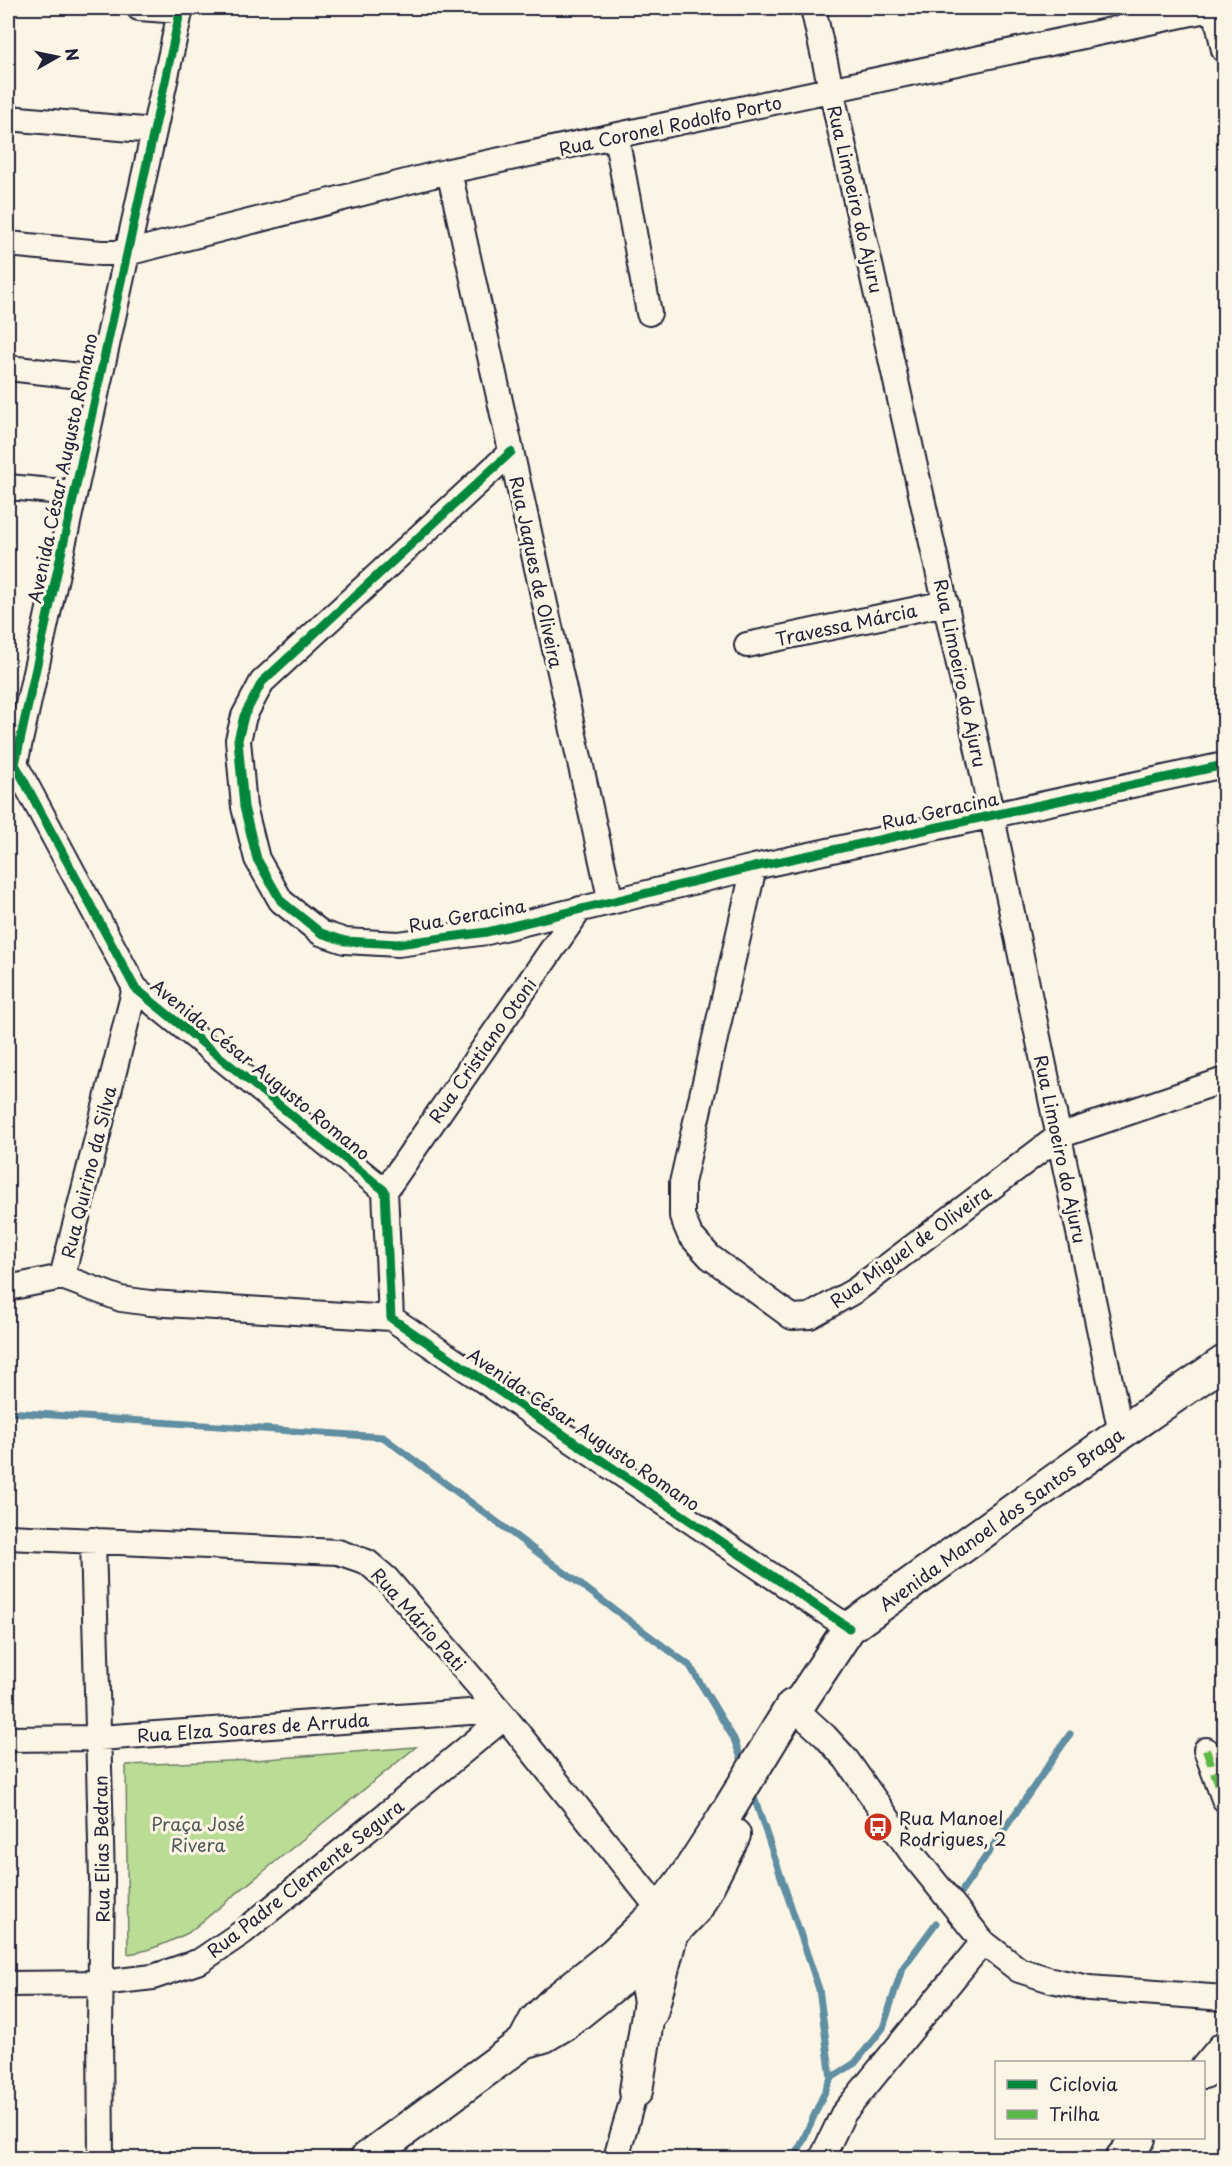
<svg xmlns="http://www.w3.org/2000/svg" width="1232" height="2166" font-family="'Playpen Sans',sans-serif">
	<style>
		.green { fill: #bbdc95; stroke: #6e7f68; stroke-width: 1.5 }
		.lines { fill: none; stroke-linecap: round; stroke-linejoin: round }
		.stream { stroke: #608ea2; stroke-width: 7 }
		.minor-casing { stroke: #22223b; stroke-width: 28 }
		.tertiary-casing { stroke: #22223b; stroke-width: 36 }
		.minor { stroke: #fcf5e5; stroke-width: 24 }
		.tertiary { stroke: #fcf5e5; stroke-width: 32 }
		.quiet { stroke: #58b947; stroke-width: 8; stroke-dasharray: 15 8; stroke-linecap: butt }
		.cycleway-casing { stroke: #fcf5e5; stroke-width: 13 }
		.cycleway { stroke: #00873e; stroke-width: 9 }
		.labels { text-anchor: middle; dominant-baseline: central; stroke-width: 6; stroke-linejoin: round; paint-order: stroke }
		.street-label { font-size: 18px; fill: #22223b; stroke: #fcf5e5 }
		.poi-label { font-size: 18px; fill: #22223b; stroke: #fcf5e5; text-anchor: start }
		.park-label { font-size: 18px; fill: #505a56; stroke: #fcf5e5 }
	</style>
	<rect width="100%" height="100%" fill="#fcf5e5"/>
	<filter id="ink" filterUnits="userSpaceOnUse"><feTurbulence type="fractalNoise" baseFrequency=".0167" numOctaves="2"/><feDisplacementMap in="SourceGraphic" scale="12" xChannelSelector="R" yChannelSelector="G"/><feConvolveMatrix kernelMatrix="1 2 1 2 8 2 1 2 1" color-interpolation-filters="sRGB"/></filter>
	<g filter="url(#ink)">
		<path class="green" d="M416,1747L188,1933C169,1942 150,1951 128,1954L126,1765L255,1760Z"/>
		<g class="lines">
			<path class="stream" d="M8,1412L383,1437L690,1666L734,1739L744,1766
				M752,1791L819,1989L831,2078L795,2158
				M962,1891L1070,1734
				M831,2078L855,2063L883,2028L902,1969L936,1923"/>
			<g class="minor-casing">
				<path id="minor" d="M139,8L180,11
					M181,8L15,764L135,988L385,1191L391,1318L849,1628
					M813,8L976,741L1121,1433
					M1215,8L1224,50
					M8,118L154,131
					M616,136L649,313
					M449,171L611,902
					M8,244L101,253H127L449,171L1215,8
					M8,368L98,378
					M511,452L262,682L244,716L238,740L244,807L257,859L281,901L321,933L345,941L398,944L487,932L754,867L1224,765
					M8,487L74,493
					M747,645L946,603
					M754,867L682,1183V1216L690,1235L710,1257L792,1317L810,1316L856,1290L1059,1136L1224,1080
					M385,1191L580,909
					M62,1277L121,1299L150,1303L391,1318
					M62,1277L135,988
					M8,1288L62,1277
					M8,1537L338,1552L367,1562L387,1579L505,1717L660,1910L677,1928L655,2014
					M93,1540L102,1880L100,2029L101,2158
					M792,1706L825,1736L846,1759L914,1856L983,1942L1019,1970L1051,1980L1089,1988L1224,1998
					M8,1739L99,1738L498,1710
					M1206,1750L1224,1799
					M8,1984L101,1983L153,1977L200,1961L243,1932L505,1717
					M616,2158L640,2074
					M822,2158L843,2114L983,1942"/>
			</g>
			<g class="tertiary-casing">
				<path id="tertiary" d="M626,1975H640L646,1981L650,2001L636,2091
					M524,2042L535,2021L554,2002L614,1954L660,1910L688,1873L723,1819L792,1706L801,1701L849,1628L1121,1433L1224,1362
					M1204,2072L1224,2048
					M367,2158L524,2042L544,2036L566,2023L626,1975L677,1928L697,1907L734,1835
					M1122,2158L1139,2138"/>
			</g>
			<use href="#minor" class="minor"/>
			<use href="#tertiary" class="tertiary"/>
			<path class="quiet" d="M1206,1750L1224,1799"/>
			<g class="cycleway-casing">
				<path id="cycleway" d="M181,8L15,764L135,988L385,1191L391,1318L849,1628
					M511,452L262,682L244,716L238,740L244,807L257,859L281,901L321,933L345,941L398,944L487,932L754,867L1224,765"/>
			</g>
			<use href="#cycleway" class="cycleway"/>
		</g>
	</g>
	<defs>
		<g id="bus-disc" transform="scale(1.5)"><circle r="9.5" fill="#c8321e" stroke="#fcf5e5"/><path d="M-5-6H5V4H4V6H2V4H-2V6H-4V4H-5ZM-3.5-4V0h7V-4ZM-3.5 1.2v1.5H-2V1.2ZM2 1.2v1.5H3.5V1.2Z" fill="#fff"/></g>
	</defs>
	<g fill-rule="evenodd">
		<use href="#bus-disc" x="878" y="1827"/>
	</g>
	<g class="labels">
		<g class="street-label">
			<text transform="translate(670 125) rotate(-12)">Rua Coronel Rodolfo Porto</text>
			<text transform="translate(856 199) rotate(77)">Rua Limoeiro do Ajuru</text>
			<text transform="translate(62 468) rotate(-78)">Avenida César Augusto Romano</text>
			<text transform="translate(537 572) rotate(78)">Rua Jaques de Oliveira</text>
			<text transform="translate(846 624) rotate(-12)">Travessa Márcia</text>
			<text transform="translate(961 673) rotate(78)">Rua Limoeiro do Ajuru</text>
			<text transform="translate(940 810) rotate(-12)">Rua Geracina</text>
			<text transform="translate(467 915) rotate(-10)">Rua Geracina</text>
			<text transform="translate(482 1050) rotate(-55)">Rua Cristiano Otoni</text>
			<text transform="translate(261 1069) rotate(39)">Avenida César Augusto Romano</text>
			<text transform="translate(1061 1149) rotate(78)">Rua Limoeiro do Ajuru</text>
			<text transform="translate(88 1172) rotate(-76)">Rua Quirino da Silva</text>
			<text transform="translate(910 1246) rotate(-36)">Rua Miguel de Oliveira</text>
			<text transform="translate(584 1429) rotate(34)">Avenida César Augusto Romano</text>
			<text transform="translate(1001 1519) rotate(-36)">Avenida Manoel dos Santos Braga</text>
			<text transform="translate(419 1619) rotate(48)">Rua Mário Pati</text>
			<text transform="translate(253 1727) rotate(-4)">Rua Elza Soares de Arruda</text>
			<text transform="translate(101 1849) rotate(-91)">Rua Elias Bedran</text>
			<text transform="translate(305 1878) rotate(-38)">Rua Padre Clemente Segura</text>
		</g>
		<g class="poi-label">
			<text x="899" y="1817">Rua Manoel<tspan x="899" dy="21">Rodrigues, 2</tspan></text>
		</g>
		<g class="park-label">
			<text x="198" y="1823">Praça José<tspan x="198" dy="21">Rivera</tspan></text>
		</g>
	</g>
	<rect width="1232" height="2166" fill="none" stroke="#fcf5e5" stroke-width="30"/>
	<rect x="15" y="15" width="1202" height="2136" fill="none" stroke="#22223b" stroke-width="2" filter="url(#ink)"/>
	<rect x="995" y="2061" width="210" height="78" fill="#fcf5e5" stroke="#a5a1a1" stroke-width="1.5"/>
	<rect x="1007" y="2080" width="30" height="9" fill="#00873e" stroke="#a5a1a1" stroke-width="1.5"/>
	<text x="1049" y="2091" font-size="18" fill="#22223b">Ciclovia</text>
	<rect x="1007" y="2110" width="30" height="9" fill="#58b947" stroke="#a5a1a1" stroke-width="1.5"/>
	<text x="1049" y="2121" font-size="18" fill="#22223b">Trilha</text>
	<g transform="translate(57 57) rotate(81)" stroke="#fcf5e5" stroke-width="4.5" paint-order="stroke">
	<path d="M0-4.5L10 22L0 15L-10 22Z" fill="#22223b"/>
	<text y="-9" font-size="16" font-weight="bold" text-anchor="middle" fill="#22223b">N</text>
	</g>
</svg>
